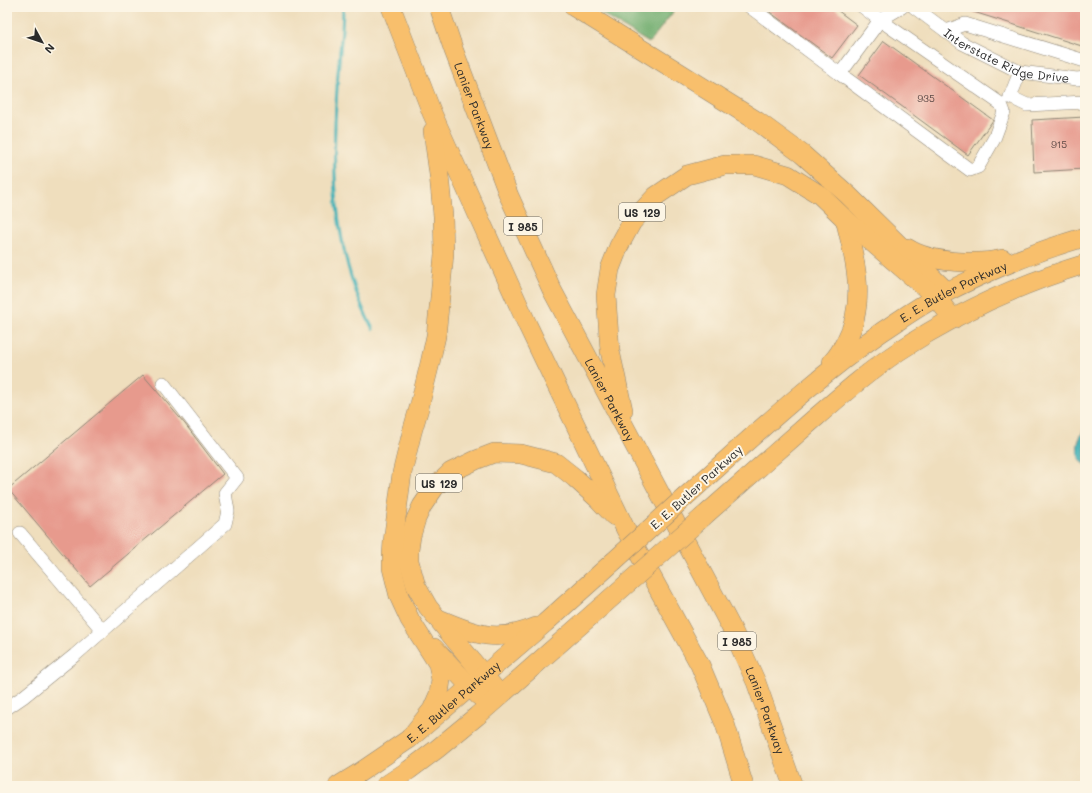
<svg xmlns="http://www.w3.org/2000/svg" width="1092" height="793" font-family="Mali,sans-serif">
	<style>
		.forest { fill: #6eac6d; stroke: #4c6c4c }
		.water { fill: #42b2b8; stroke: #366e72 }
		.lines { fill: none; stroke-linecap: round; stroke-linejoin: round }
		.stream { stroke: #42b2b8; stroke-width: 3 }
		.building { fill: #e79a8d }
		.minor-casing { stroke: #8d8474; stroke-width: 14 }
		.highway-casing { stroke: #8d8474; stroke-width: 20 }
		.minor { stroke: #fff; stroke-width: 13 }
		.highway { stroke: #f8bf6c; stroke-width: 19 }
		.highway-bridge-casing { stroke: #8d8474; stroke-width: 20; stroke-linecap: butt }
		.highway-bridge { stroke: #f8bf6c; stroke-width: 19 }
		.labels { text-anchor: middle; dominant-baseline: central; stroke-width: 4; stroke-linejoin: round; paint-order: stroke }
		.number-label { font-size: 10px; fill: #5a4744 }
		.shield { fill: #fcf5e5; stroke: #6a6863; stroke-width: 1 }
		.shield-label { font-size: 11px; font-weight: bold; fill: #2b2b2b }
		.street-label { font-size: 12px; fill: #2b2b2b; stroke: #fcf5e5 }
	</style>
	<rect width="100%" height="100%" fill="#fcf5e5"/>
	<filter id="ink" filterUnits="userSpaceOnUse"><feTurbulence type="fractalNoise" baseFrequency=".025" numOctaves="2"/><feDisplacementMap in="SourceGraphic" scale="8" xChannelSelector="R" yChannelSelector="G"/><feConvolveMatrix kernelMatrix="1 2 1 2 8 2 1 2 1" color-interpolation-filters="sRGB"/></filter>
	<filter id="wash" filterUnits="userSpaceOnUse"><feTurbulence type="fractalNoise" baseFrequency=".012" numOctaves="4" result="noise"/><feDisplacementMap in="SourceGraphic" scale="16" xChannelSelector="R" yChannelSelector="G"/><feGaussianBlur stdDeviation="0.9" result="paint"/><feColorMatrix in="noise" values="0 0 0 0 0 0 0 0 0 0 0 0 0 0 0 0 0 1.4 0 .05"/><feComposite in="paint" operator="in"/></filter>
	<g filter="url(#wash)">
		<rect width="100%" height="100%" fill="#efdebd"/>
		<path class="forest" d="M591,7H677L649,43Z"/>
		<path class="water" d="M1085,427V465L1080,461C1075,444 1078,442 1085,427Z"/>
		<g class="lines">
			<path class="stream" d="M343,7C343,34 338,61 337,89C331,170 333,256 373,329"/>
		</g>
		<g id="blocks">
			<path class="building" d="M763,7H833L857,25L832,58Z
				M964,7H1077L1085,10V47L964,9Z
				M884,41L993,120L991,123L968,155L859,75Z
				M1085,117V169L1034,172L1032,120Z
				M143,375L185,424L223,474L90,586L8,489Z"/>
		</g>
	</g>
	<g filter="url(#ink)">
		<use href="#blocks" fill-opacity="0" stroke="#8d8474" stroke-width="1"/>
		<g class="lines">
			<g class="minor-casing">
				<g id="minor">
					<path d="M750,7L840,74L880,20L863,7"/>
					<path id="s1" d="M914,7L962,43L1020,72L1077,79L1085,78"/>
					<path d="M946,31L965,24L1085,61"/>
					<path d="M1020,72L1010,97L1027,105L1085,102"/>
					<path d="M840,74L970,170L978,167L994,139L1004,112L1001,104L880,20L902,7"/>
					<path d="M20,533L103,631"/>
					<path d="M7,708L23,697L75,655L225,524L228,511L225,493L237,478L163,383"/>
				</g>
			</g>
			<g class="highway-casing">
				<g id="highway">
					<path d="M391,7L432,113L528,326L626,530L700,665L725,724L744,786"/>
					<path id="s2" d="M439,7L454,51L509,196L552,290L733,631L756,682L793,786"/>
					<path d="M574,7L757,121L802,154L848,195L942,287"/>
					<path d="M907,248C930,263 976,265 1003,259"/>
					<path d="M832,362C838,356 842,349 846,341C867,302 855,259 845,219"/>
					<path d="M623,410L610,351L606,295L610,269L619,246L632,222L656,196L687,175L725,165H754L788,175L820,195L845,219L936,297L953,319"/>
					<path id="s3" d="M686,496C750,439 812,380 883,331C900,320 919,306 937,297C984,272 1034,252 1085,237"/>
					<path d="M704,516C738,486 772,456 806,426C836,400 866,373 899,351C956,313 1020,284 1085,264"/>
					<path d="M439,619C476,635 497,643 536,627"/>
					<path d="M434,648L479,696"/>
					<path d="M500,695L428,607L416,586L409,561V550L411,536L416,519L422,506L435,487L451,472L476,460L494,453L521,454L556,463L575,478L597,498L614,516"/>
					<path d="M409,739L432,710L439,694L441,680L438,664L410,620L399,596L392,568V555L393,541L402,473L412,432L419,408L430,363L436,336L440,297L444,254L443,216L439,175L433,131"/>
					<path id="s4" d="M338,786L359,773L409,739L545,623L613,562"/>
					<path d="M385,786L409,770L437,749L477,716L628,583"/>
				</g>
			</g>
			<use href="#minor" class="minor"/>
			<use href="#highway" class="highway"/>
			<g class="highway-bridge-casing">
				<path id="highway-bridge" d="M613,562L686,496
					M628,583L704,516"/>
			</g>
			<use href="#highway-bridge" class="highway-bridge"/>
		</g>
	</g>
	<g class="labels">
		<g class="number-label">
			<text x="926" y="98">935</text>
			<text x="1059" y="144">915</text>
		</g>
		<g class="shield">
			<rect x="619" y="203" width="46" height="18" rx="3"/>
			<rect x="504" y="217" width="38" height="18" rx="3"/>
			<rect x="416" y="474" width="46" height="18" rx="3"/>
			<rect x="718" y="632" width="38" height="18" rx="3"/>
		</g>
		<g class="shield-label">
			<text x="642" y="212">US 129</text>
			<text x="523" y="226">I 985</text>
			<text x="439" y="483">US 129</text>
			<text x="737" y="641">I 985</text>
		</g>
		<g class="street-label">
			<text stroke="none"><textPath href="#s1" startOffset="107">Interstate Ridge Drive</textPath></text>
			<text stroke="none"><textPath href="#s2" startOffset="105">Lanier Parkway</textPath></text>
			<text stroke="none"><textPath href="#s3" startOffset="338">E. E. Butler Parkway</textPath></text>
			<text stroke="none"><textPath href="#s2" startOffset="429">Lanier Parkway</textPath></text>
			<text transform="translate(696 487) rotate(-42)">E. E. Butler Parkway</text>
			<text stroke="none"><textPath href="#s4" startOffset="143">E. E. Butler Parkway</textPath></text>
			<text stroke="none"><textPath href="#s2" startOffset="777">Lanier Parkway</textPath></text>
		</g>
	</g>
	<rect width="1092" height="793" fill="none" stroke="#fcf5e5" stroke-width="24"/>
	<g transform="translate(42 42) rotate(130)" stroke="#fcf5e5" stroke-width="3" paint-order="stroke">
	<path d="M0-3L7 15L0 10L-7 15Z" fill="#2b2b2b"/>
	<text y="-6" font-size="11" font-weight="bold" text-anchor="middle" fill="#2b2b2b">N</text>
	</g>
</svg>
